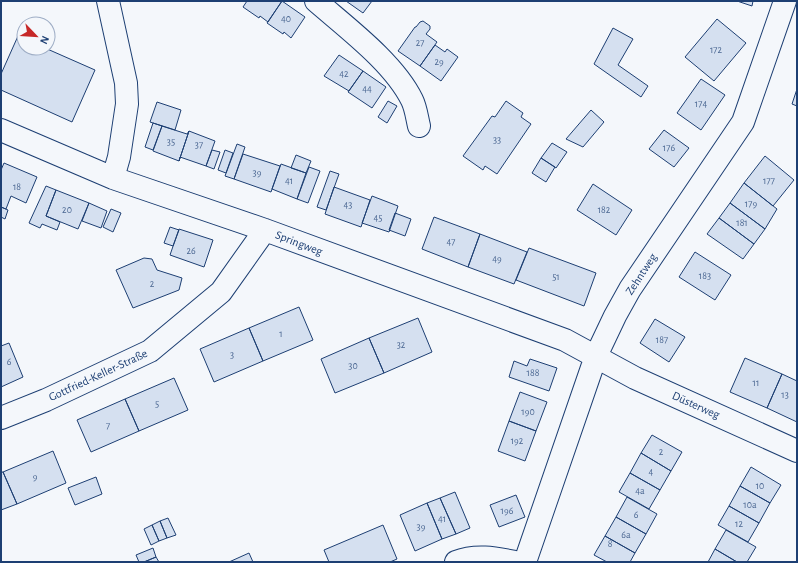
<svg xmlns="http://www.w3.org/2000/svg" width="798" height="563" font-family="'Alegreya Sans',sans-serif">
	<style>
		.building { fill: #d5e0f0; stroke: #1d3f73 }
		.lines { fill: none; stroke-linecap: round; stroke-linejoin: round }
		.minor-casing { stroke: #1d3f73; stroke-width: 24 }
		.minor { stroke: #f4f7fb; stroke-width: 22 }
		.labels { text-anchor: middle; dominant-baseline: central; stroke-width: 3; stroke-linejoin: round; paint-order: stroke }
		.number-label { font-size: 10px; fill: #4b6792 }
		.street-label { font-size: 12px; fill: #1d3f73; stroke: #f4f7fb }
	</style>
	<rect width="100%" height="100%" fill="#f4f7fb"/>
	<path class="building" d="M247,1H282L268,22L260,16L259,18L243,7Z
		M282,1L305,17L291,38L284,32L283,34L267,23Z
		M346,1H372L363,13Z
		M737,1H753L752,6Z
		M717,19L746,43L714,81L685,57Z
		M423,21L430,26V29L426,34L437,42L420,66L398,51L415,27H416L420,22Z
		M613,28L633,39L618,65L648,86L641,97L594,64Z
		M18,36L24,38V48H45L95,70L72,122L1,90V74Z
		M435,45L445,52L447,49L458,57L441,81L420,66Z
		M339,55L363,71L349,91L324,76Z
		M363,71L386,87L372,108L348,92Z
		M701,79L725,95L701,130L677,113Z
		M797,89V106L792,104Z
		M388,101L397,106L387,123L378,117Z
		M506,101L523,113L521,117L531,124L497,174L485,166L483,170L463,156L492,116L495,117Z
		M157,102L181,110L175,130L150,122Z
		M591,110L604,122L583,147L566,139Z
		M153,123L162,126L153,150L145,147Z
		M162,126L187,134L189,131L179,161L153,151Z
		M664,130L689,148L674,167L649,149Z
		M189,131L215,141L206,166L180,157L179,161Z
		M552,143L567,152L556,168L541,158Z
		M237,144L245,147L234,179L225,176Z
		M212,150L220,152L214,169L206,166Z
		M225,150L233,153L226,173L218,170Z
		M243,154L280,166L271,192L234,179Z
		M296,155L311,161L306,173L291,168Z
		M765,156L794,180L773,206L744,183Z
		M541,158L555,167L546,182L532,173Z
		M4,163L37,177L26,203L11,196L6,209L1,207V170Z
		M281,164L306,173L297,199L272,189Z
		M309,167L320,171L308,203L297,199Z
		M330,171L339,174L326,210L317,207Z
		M744,183L777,209L765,229L730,203Z
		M593,184L632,210L616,235L577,210Z
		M46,186L56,190L46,216L60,222L57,230L42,224L40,228L29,223Z
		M334,187L370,200L361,227L325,214Z
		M56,190L89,203L78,229L46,216Z
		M372,196L398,206L389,232L362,223Z
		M89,203L107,211L101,228L82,221Z
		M730,203L765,229L754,244L719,218Z
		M1,207L8,210L5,219L1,217Z
		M111,209L121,213L113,232L103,227Z
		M395,213L411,219L405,236L389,230Z
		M434,217L480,234L468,267L422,249Z
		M719,218L754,244L743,259L707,234Z
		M170,227L179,230L173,246L164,243Z
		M179,229L213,240L204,267L170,255Z
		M480,234L527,252L514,284L468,267Z
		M529,248L596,273L584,306L516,280Z
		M695,252L731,275L715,300L679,277Z
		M144,258L152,259L157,270L182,278L179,290L133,308L116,270Z
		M299,307L313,340L263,361L249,328Z
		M418,318L432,352L384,373L369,338Z
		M655,319L685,337L669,362L640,343Z
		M249,328L263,361L214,382L200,349Z
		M369,338L384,373L335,393L321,359Z
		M9,343L23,377L1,387V346Z
		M745,358L782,374L767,408L730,392Z
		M530,359L557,368L549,391L509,377L514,361L527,366Z
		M782,374L797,381V422L767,408Z
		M174,378L188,410L139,431L125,399Z
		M520,392L547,402L536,431L509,421Z
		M125,399L139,431L91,452L77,420Z
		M509,421L536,431L525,461L498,451Z
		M652,435L682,452L671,471L641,453Z
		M53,451L66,483L17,504L3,472Z
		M641,453L671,471L660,490L630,473Z
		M751,467L781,485L770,503L740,486Z
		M1,472H3L17,504L1,510Z
		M630,473L660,490L649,509L619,492Z
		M96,477L102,494L75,505L68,488Z
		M740,486L770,503L759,523L729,506Z
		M455,492L470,528L456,534L440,498Z
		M516,495L525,517L499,527L490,505Z
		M627,497L657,514L646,534L616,517Z
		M440,498L456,534L442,539L427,503Z
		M427,503L442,539L415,551L400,515Z
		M729,506L759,523L748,542L718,525Z
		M616,517L646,534L635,553L605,536Z
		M168,518L176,535L167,538L160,521Z
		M160,521L167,538L159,541L152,525Z
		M152,525L159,541L151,545L144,529Z
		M383,525L397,559L390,562H329L324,550Z
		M726,530L756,547L747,562H737L715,549Z
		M605,536L635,553L630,562H607L594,555Z
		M153,548L156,557L144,562H139L136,555Z
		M715,549L737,562H708Z
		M249,553L253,562H229Z
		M156,557L159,562H144Z"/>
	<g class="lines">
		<g class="minor-casing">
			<path id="minor" d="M108,1L126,83L127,104L119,157L113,178
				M316,1C347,28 394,63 412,100C416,108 417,118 419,126
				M1,130L113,178L265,230L565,340L635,378L797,451
				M1,418L46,400L150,351L221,292L265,230
				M456,562C476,554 495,558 515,562
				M525,562L596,356L615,316L630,289L743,122L785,1"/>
		</g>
		<use href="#minor" class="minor"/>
	</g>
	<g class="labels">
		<g class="number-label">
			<text x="286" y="19">40</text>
			<text x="420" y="43">27</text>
			<text x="716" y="50">172</text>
			<text x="439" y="62">29</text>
			<text x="344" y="74">42</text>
			<text x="367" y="89">44</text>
			<text x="701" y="104">174</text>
			<text x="497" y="140">33</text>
			<text x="171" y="142">35</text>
			<text x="199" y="145">37</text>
			<text x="669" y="148">176</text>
			<text x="257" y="173">39</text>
			<text x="289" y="181">41</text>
			<text x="769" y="181">177</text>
			<text x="17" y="187">18</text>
			<text x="751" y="204">179</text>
			<text x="348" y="205">43</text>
			<text x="67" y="210">20</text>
			<text x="604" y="210">182</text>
			<text x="378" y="218">45</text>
			<text x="742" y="223">181</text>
			<text x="451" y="242">47</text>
			<text x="191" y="251">26</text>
			<text x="497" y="259">49</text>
			<text x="705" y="276">183</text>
			<text x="556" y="277">51</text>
			<text x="152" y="284">2</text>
			<text x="281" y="334">1</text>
			<text x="662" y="340">187</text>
			<text x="401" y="345">32</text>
			<text x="232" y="355">3</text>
			<text x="9" y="362">6</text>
			<text x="353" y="366">30</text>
			<text x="533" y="373">188</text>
			<text x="756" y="383">11</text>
			<text x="785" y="395">13</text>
			<text x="157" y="404">5</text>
			<text x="528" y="412">190</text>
			<text x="108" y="426">7</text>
			<text x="517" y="441">192</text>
			<text x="661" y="452">2</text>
			<text x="651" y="472">4</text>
			<text x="35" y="477">9</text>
			<text x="760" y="486">10</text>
			<text x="640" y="491">4a</text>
			<text x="750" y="505">10a</text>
			<text x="507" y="511">196</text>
			<text x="636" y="515">6</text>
			<text x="442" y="519">41</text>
			<text x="739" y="524">12</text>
			<text x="421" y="527">39</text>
			<text x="626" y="535">6a</text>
			<text x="610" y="544">8</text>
		</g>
		<g class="street-label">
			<text transform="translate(299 243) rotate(21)">Springweg</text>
			<text transform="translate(641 274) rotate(-57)">Zehntweg</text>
			<text transform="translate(98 375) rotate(-25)">Gottfried-Keller-Straße</text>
			<text transform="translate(696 405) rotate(24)">Düsterweg</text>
		</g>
	</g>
	<rect width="798" height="563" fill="none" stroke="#1d3f73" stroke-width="4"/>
	<g transform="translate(36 36) rotate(115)"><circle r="19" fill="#f4f7fb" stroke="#9eadc5"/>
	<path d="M0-3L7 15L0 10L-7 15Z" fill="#c62828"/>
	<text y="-6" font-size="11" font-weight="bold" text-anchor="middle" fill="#1d3f73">N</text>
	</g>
</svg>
